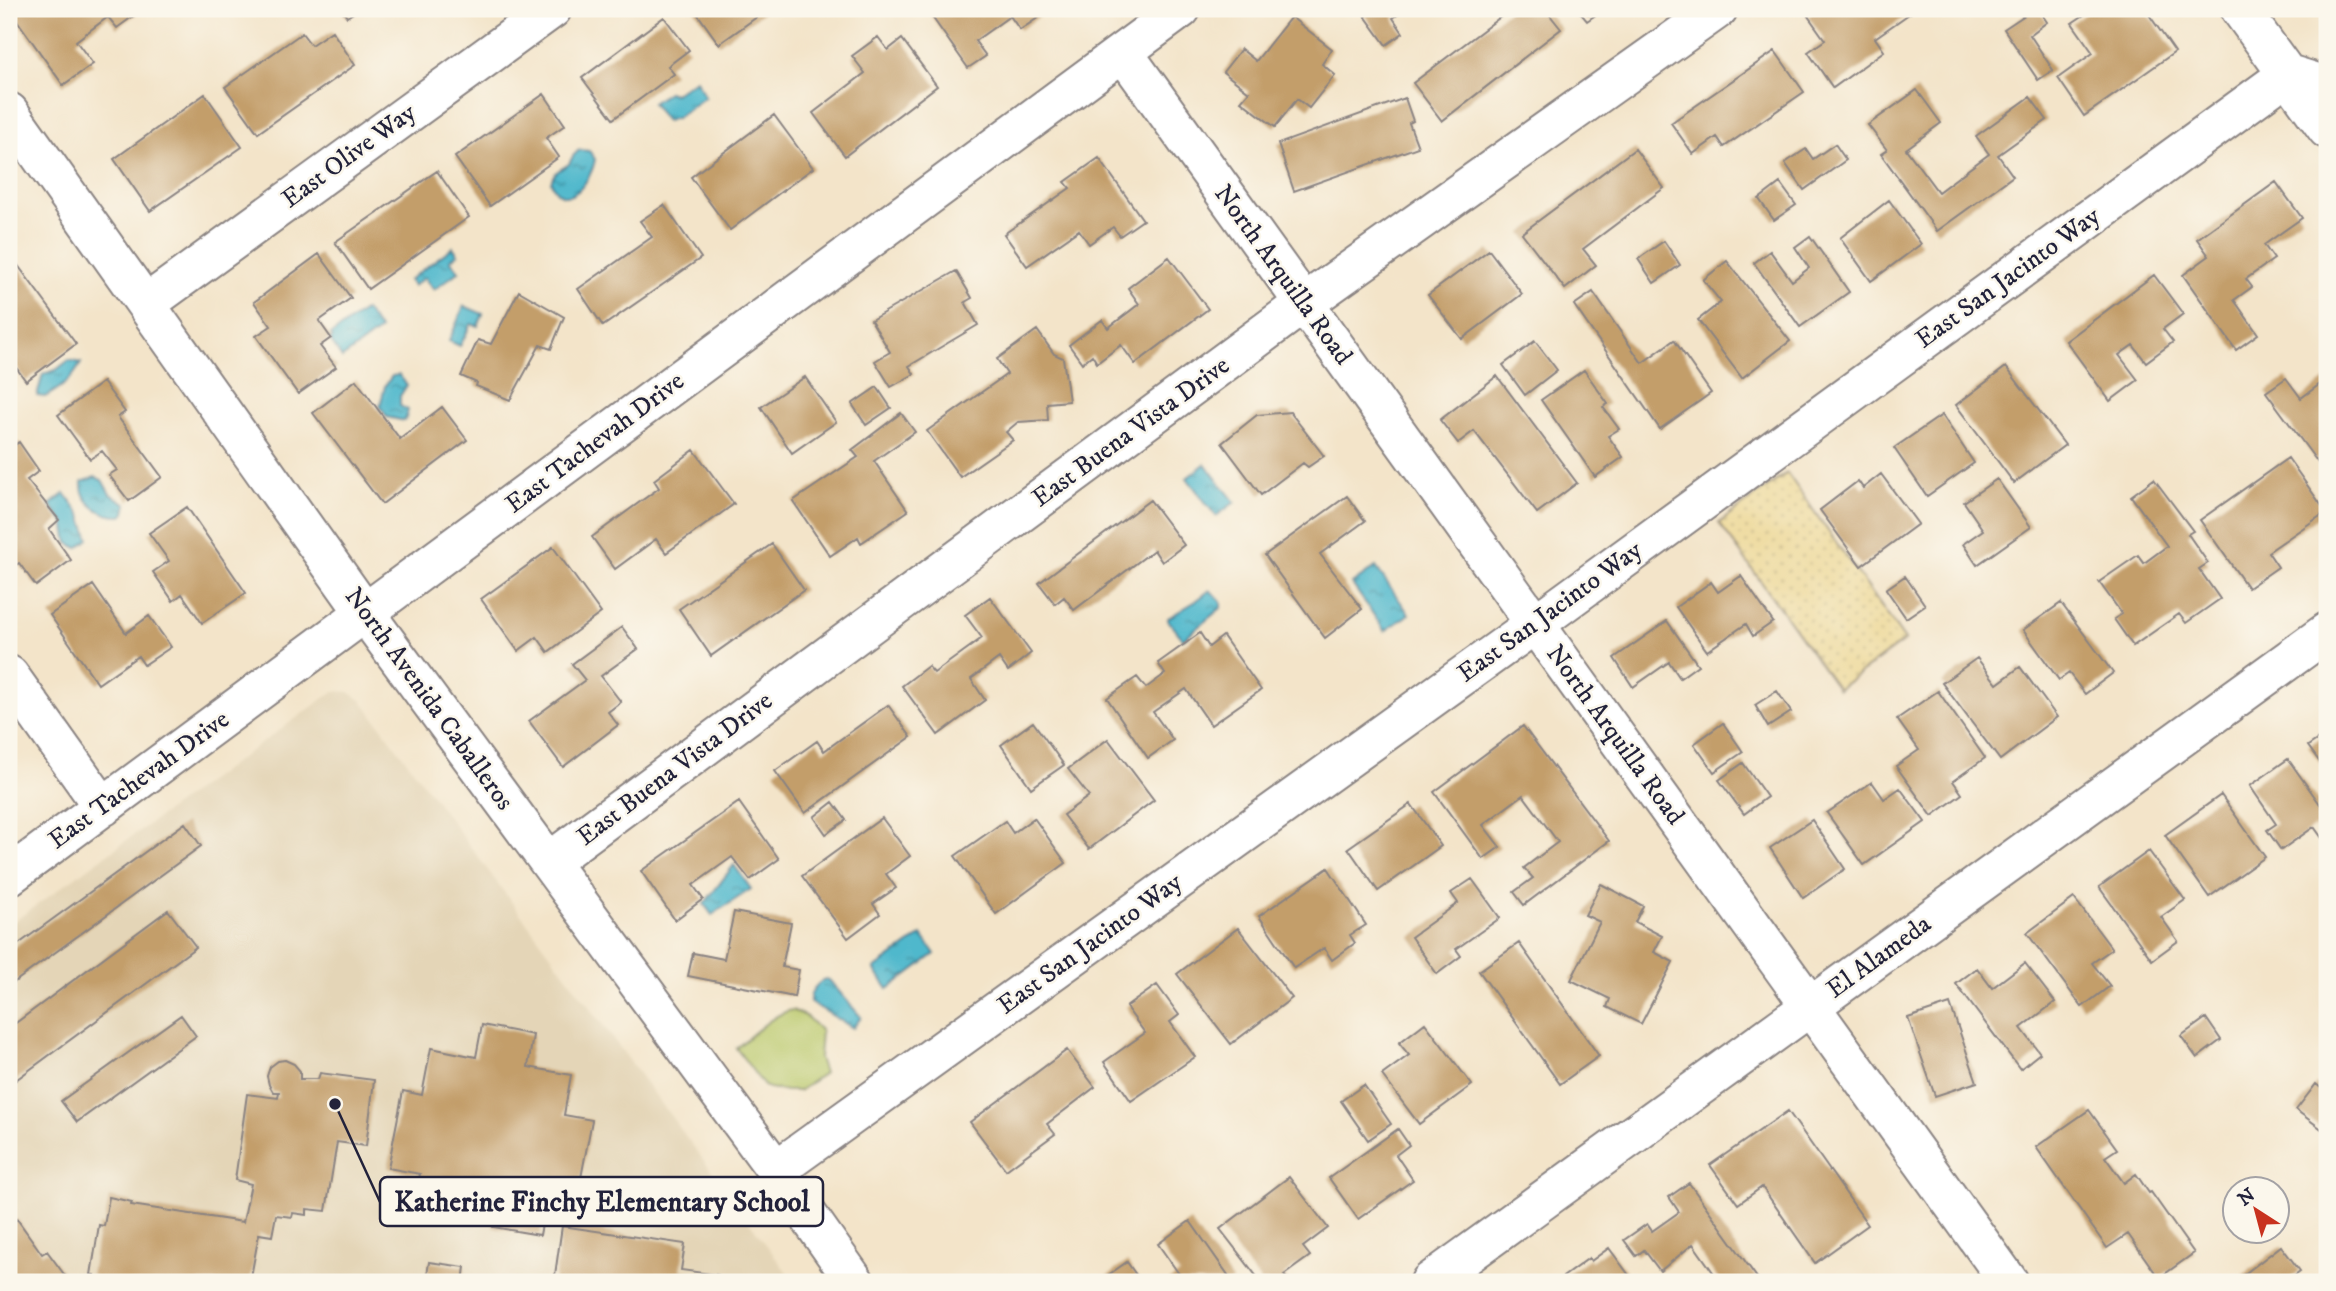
<svg xmlns="http://www.w3.org/2000/svg" width="2336" height="1291" font-family="'IM FELL DW Pica',serif">
	<style>
		.built { fill: #e4d5b7 }
		.grass { fill: #bac86a; stroke: #6e7552; stroke-width: 2 }
		.sand { fill: url(#sand-dots); stroke: #887e6c; stroke-width: 2 }
		.water { fill: url(#water-ripples); stroke: #386d84; stroke-width: 2 }
		.building { fill: #c39e6b }
		.lines { fill: none; stroke-linecap: round; stroke-linejoin: round }
		.minor-casing { stroke: #8a8382; stroke-width: 42 }
		.minor { stroke: #fff; stroke-width: 38 }
		.labels { text-anchor: middle; dominant-baseline: central; stroke-width: 5; stroke-linejoin: round; paint-order: stroke }
		.street-label { font-size: 26px; fill: #22223b; stroke: #fbf7ec }
		.leader { fill: none; stroke: #22223b; stroke-width: 2.5 }
		.callout-dot { fill: #22223b; stroke: #fbf7ec; stroke-width: 2.5 }
		.callout { fill: #fbf7ec; stroke: #22223b; stroke-width: 2.5 }
		.callout-label { font-size: 28px; text-anchor: middle; font-weight: bold; fill: #22223b }
	</style>
	<defs>
		<pattern id="sand-dots" width="8" height="8" patternUnits="userSpaceOnUse" patternTransform="scale(1.75)"><rect width="8" height="8" fill="#eeda9e"/><path d="M2 2h.1M6 6h.1" fill="none" stroke="#ccbb89" stroke-width="1.8" stroke-linecap="round"/></pattern>
		<pattern id="water-ripples" width="26" height="14" patternUnits="userSpaceOnUse" patternTransform="scale(1.75)"><rect width="26" height="14" fill="#4fb8cc"/><path d="M2 4q2-2 4 0t4 0M15 11q2-2 4 0t4 0" fill="none" stroke="#4195a7"/></pattern>
	</defs>
	<rect width="100%" height="100%" fill="#fbf7ec"/>
	<filter id="ink" filterUnits="userSpaceOnUse"><feTurbulence type="fractalNoise" baseFrequency=".0143" numOctaves="2"/><feDisplacementMap in="SourceGraphic" scale="14" xChannelSelector="R" yChannelSelector="G"/><feConvolveMatrix kernelMatrix="1 2 1 2 8 2 1 2 1" color-interpolation-filters="sRGB"/></filter>
	<filter id="wash" filterUnits="userSpaceOnUse"><feTurbulence type="fractalNoise" baseFrequency=".00686" numOctaves="4" result="noise"/><feDisplacementMap in="SourceGraphic" scale="28" xChannelSelector="R" yChannelSelector="G"/><feGaussianBlur stdDeviation="1.57" result="paint"/><feColorMatrix in="noise" values="0 0 0 0 0 0 0 0 0 0 0 0 0 0 0 0 0 1.4 0 .05"/><feComposite in="paint" operator="in"/></filter>
	<g filter="url(#wash)">
		<rect width="100%" height="100%" fill="#f3e4c9"/>
		<path class="built" d="M334,691L349,692L362,701L794,1282H9V925Z"/>
		<path class="grass" d="M792,1010L806,1016L821,1031L819,1058L824,1073L799,1091H786L769,1088L764,1086L736,1048C750,1037 774,1013 792,1010Z"/>
		<path class="sand" d="M1787,473L1905,640L1838,689L1719,523Z"/>
		<path class="water" d="M696,80L705,97L676,118L666,121L652,103L668,92L673,94Z
			M579,150L589,151L595,159C592,180 566,216 551,182C554,170 560,171 569,164L573,156Z
			M453,247L458,254L450,260L459,271L434,290L424,278L413,286L409,280Z
			M464,306L483,314L478,326L471,324L460,346L449,341Z
			M365,310L380,330L342,358L330,340L333,338L331,335Z
			M69,360L81,363C72,380 61,388 45,397L37,396L43,374L56,370Z
			M399,375L407,385L400,396V406L408,410L405,421L387,417L380,406L385,386L392,376Z
			M1205,464L1235,502L1216,516L1187,478Z
			M95,477L102,480L110,494L127,504L125,513L122,516C103,517 80,503 82,482Z
			M65,493L81,515L89,539L78,548L68,543L64,522L50,505Z
			M1376,567L1409,614L1385,631L1352,584Z
			M1210,590L1221,602V608L1183,639L1168,620V618L1196,601Z
			M734,865L751,889L712,915L704,904Z
			M922,935L935,954L888,989L874,969Z
			M825,979L829,980L861,1017L853,1028L810,1002C809,992 817,984 825,979Z"/>
		<g id="blocks">
			<path class="building" d="M9,9H143L117,28L108,17L76,41L93,64L63,85Z
				M341,9H359L347,17Z
				M694,9H768L719,44Z
				M937,9H1042L1045,13L1020,30L1010,16L975,41L986,56L968,68L930,14Z
				M1360,9H1406L1393,18L1403,33L1386,45Z
				M1511,9H1545L1561,29L1442,121L1413,83Z
				M1577,9H1604L1587,21Z
				M1819,9H1916L1875,38L1884,51L1833,88L1808,52L1825,40L1808,16Z
				M2034,9H2038L2047,22L2030,35L2053,70L2038,80L2004,29Z
				M2093,9H2145L2175,52L2084,116L2058,78L2093,53L2072,23Z
				M664,17L689,50L668,66L674,74L613,119L582,78Z
				M1291,17L1332,49L1322,64L1335,75L1309,108L1297,99L1275,127L1241,101L1249,92L1223,72L1241,49L1256,61Z
				M332,31L355,65L258,133L225,87L302,33L311,45Z
				M878,37L888,50L902,39L937,86L845,156L813,113L865,73L852,56Z
				M1775,51L1804,92L1724,147L1717,137L1693,154L1671,123Z
				M1917,90L1941,123L1906,149L1938,192L1989,154L1976,136L2030,97L2047,120L1998,155L2013,176L1937,231L1881,154L1887,150L1868,125Z
				M205,94L242,147L150,211L114,159Z
				M544,94L565,125L546,138L559,157L490,206L455,157Z
				M1405,98L1413,121L1409,123L1418,147L1294,191L1278,144Z
				M774,115L813,168L730,230L691,177Z
				M1835,144L1846,160L1804,190L1785,163L1806,149L1813,159Z
				M1635,149L1664,188L1583,249L1596,265L1565,289L1522,233Z
				M1099,158L1143,220L1120,236L1113,227L1089,244L1079,230L1027,266L1004,234L1070,188L1065,182Z
				M437,171L469,217L368,289L335,242Z
				M2276,182L2302,218L2264,245L2274,259L2246,279L2252,287L2234,300L2258,334L2236,350L2183,275L2209,256L2197,239Z
				M1780,183L1796,205L1774,220L1759,199Z
				M1889,200L1921,244L1871,281L1840,238Z
				M664,205L701,258L603,326L578,289L652,237L640,221Z
				M1810,236L1849,292L1800,327L1754,263L1770,251L1792,281L1809,268L1795,247Z
				M1664,241L1680,265L1654,283L1638,259Z
				M1489,250L1522,294L1462,339L1428,295Z
				M319,254L351,298L319,321L331,338L320,346L336,367L298,394L256,336L271,326L254,302Z
				M1169,257L1208,309L1135,364L1121,345L1097,363L1092,355L1082,363L1069,345L1102,320L1108,328L1139,304L1128,288Z
				M14,260L76,344L26,381L9,358V264Z
				M1727,261L1790,341L1742,378L1698,320L1721,302L1703,280Z
				M956,271L972,298L965,302L978,325L909,366L914,374L891,387L875,361L890,352L871,320Z
				M2154,275L2183,314L2163,329L2173,342L2146,362L2133,345L2119,355L2138,380L2110,401L2066,341Z
				M519,291L564,317L551,349L540,345L510,400L476,386L477,383L461,376L478,340L491,344Z
				M1593,292L1642,363L1674,340L1711,393L1660,429L1574,305Z
				M1037,330L1054,354L1063,358L1069,401L1047,403L1048,420L1018,422L1006,432L1013,440L960,477L927,431L1007,374L997,359Z
				M1535,341L1557,370L1525,395L1503,365Z
				M2006,367L2065,445L2014,483L1956,405Z
				M1584,370L1608,404L1603,407L1619,429L1608,436L1623,457L1595,477L1541,400Z
				M1497,376L1577,483L1537,513L1474,431L1458,443L1440,420Z
				M805,377L836,422L792,453L761,407Z
				M2286,378L2301,398L2327,379V475L2266,392Z
				M356,380L400,439L442,407L467,440L382,504L313,413Z
				M103,382L125,412L118,417L162,477L129,501L109,475L117,470L102,451L90,459L58,415Z
				M877,387L891,408L866,425L852,404Z
				M1290,412L1324,456L1308,467L1303,463L1261,495L1222,443L1257,415Z
				M901,413L915,432L874,461L908,511L861,543L858,537L830,556L793,501L858,457L852,450Z
				M1942,415L1974,463L1927,496L1894,448Z
				M19,442L39,471L27,480L59,520L49,529L71,560L36,586L19,563L11,568L9,564V449Z
				M694,450L734,504L666,553L656,539L615,569L592,537L659,488L654,480Z
				M2288,458L2326,512L2268,552L2278,567L2248,588L2200,520Z
				M1881,474L1918,524L1861,566L1820,510L1858,481L1863,488Z
				M1997,479L2031,527L1977,565L1963,544L1983,530L1964,502Z
				M2154,479L2193,531L2188,534L2208,563L2199,569L2220,599L2186,623L2179,614L2133,646L2114,619L2122,614L2099,582L2138,555L2144,563L2167,546L2131,496Z
				M1347,496L1365,521L1320,554L1362,609L1325,638L1265,555Z
				M1150,500L1184,545L1162,562L1154,550L1074,610L1064,597L1055,604L1039,583Z
				M187,507L246,593L202,623L182,594L173,601L153,572L169,561L149,533Z
				M772,544L804,590L711,656L679,609Z
				M553,547L601,613L548,652L537,637L518,651L481,599Z
				M1741,576L1773,622L1753,636L1746,624L1707,651L1676,607L1711,582L1718,592Z
				M1905,576L1925,605L1906,618L1886,589Z
				M93,585L126,633L149,616L171,647L144,665L138,656L98,684L50,615Z
				M990,597L1031,653L1008,671L999,658L971,679L985,700L938,735L902,686L928,666L934,673L982,638L965,615Z
				M2061,603L2113,673L2085,694L2069,673L2059,680L2023,630Z
				M1667,621L1698,665L1680,678L1669,662L1633,687L1614,658Z
				M622,627L638,649L601,676L621,702L608,712L618,725L563,767L529,721L585,680L572,664Z
				M1200,633L1209,647L1223,636L1261,690L1211,725L1186,689L1153,712L1173,740L1148,758L1107,698L1137,677L1146,688L1165,674L1158,663Z
				M1977,658L1997,684L2020,667L2057,717L2000,760L1942,683Z
				M1777,691L1791,712L1768,727L1755,705Z
				M1938,691L1985,758L1953,781L1962,794L1932,816L1896,766L1919,750L1897,719Z
				M888,705L911,737L805,813L775,771L817,741L824,751Z
				M1033,722L1064,765L1031,788L1001,745Z
				M1723,723L1743,752L1714,772L1694,744Z
				M1523,726L1609,841L1524,905L1514,892L1533,878L1524,868L1558,842L1523,795L1483,825L1500,847L1483,859L1434,792Z
				M2327,733V772L2308,746Z
				M1108,739L1154,800L1089,849L1063,815L1089,796L1068,769Z
				M2288,759L2327,814V845L2314,827L2281,850L2267,830L2276,824L2250,786Z
				M1743,763L1767,797L1744,814L1719,780Z
				M1872,782L1884,799L1900,788L1925,822L1864,865L1827,813Z
				M2221,795L2265,857L2209,897L2165,835Z
				M739,802L779,859L750,880L732,857L693,885L703,899L675,920L641,871Z
				M833,802L846,820L826,834L814,817Z
				M1411,804L1441,846L1378,891L1348,848Z
				M882,818L910,856L886,874L896,888L873,904L880,914L848,938L802,876Z
				M1034,818L1066,863L996,914L955,856L1005,821L1013,833Z
				M1812,820L1845,869L1803,898L1770,848Z
				M185,823L201,846L9,986V951Z
				M2149,851L2185,900L2161,917L2178,941L2152,960L2099,887Z
				M1328,868L1366,925L1350,935L1355,943L1332,960L1324,948L1294,968L1259,916Z
				M1472,879L1500,918L1456,949L1461,956L1437,974L1411,937L1458,903L1451,893Z
				M1601,884L1643,906L1635,922L1662,936L1654,952L1673,962L1641,1024L1607,1007L1610,999L1571,980L1600,922L1585,915Z
				M2074,898L2112,949L2092,963L2110,986L2082,1007L2027,933Z
				M168,910L196,947L9,1085V1028Z
				M734,912L791,923L782,967L799,970L794,997L688,976L693,953L724,959Z
				M1238,928L1292,998L1231,1044L1177,974Z
				M1519,943L1599,1056L1560,1084L1479,971Z
				M2025,963L2055,1002L2021,1028L2040,1053L2020,1069L1956,984L1977,968L1992,988Z
				M1157,985L1179,1015L1170,1022L1195,1057L1131,1101L1104,1062L1145,1033L1126,1007Z
				M1950,1004L1977,1082L1935,1096L1908,1018Z
				M181,1015L196,1036L77,1122L61,1101Z
				M2206,1018L2221,1040L2197,1058L2181,1036Z
				M1425,1023L1472,1085L1419,1124L1382,1075L1409,1055L1399,1043Z
				M482,1025L533,1035L528,1067L571,1075L564,1115L592,1120L577,1199L548,1193L540,1235L493,1227L501,1185L465,1179L460,1209L432,1204L435,1190L418,1187L420,1174L388,1168L403,1091L422,1095L431,1048L476,1057Z
				M1067,1050L1095,1087L1047,1124L1055,1134L1006,1170L970,1122Z
				M285,1060L294,1064L300,1071V1079H318L320,1073L374,1080L366,1146L337,1142L326,1211L307,1209V1215L293,1213L292,1217L276,1215L272,1236L259,1234L250,1282H93L94,1275H91L99,1225L104,1226L109,1197L132,1202L131,1205L243,1222L251,1184L235,1180L247,1094L278,1098L279,1092H273L269,1085L267,1076L270,1067L278,1061Z
				M2316,1084L2327,1093V1133L2296,1110Z
				M1364,1085L1391,1124L1368,1140L1341,1101Z
				M2089,1110L2117,1149L2105,1157L2124,1183L2136,1174L2149,1193L2151,1192L2194,1253L2159,1278L2128,1234L2107,1248L2036,1147Z
				M1788,1111L1868,1225L1815,1263L1762,1187L1738,1204L1710,1165Z
				M1398,1129L1409,1145L1396,1155L1413,1180L1358,1219L1329,1178Z
				M1289,1177L1328,1228L1303,1247L1310,1256L1284,1275L1289,1282H1261L1220,1229Z
				M1689,1183L1760,1282H1720L1693,1244L1660,1271L1644,1250L1636,1256L1624,1240L1647,1224L1652,1231L1679,1212L1669,1197Z
				M9,1216L13,1222L17,1219L42,1254L47,1251L66,1277L60,1282H9Z
				M1190,1221L1233,1282H1167L1179,1274L1158,1244Z
				M562,1226L685,1244L681,1270L718,1275L717,1282H554Z
				M2281,1246L2300,1271L2288,1280L2290,1282H2240L2238,1279Z
				M1609,1248L1634,1282H1556L1589,1258L1591,1261Z
				M429,1262L465,1267L463,1282H426Z
				M1127,1262L1141,1282H1098Z"/>
		</g>
	</g>
	<g filter="url(#ink)">
		<use href="#blocks" fill-opacity="0" stroke="#8a8382" stroke-width="2"/>
		<g class="lines">
			<g class="minor-casing">
				<path id="minor" d="M2240,9L2327,129
					M1123,52L2009,1282
					M9,112L365,613L776,1170L855,1282
					M146,304L552,9
					M9,675L103,807
					M549,862L1303,304L1718,9
					M9,876L1181,9
					M776,1170L1535,624L2288,74L2327,86
					M1430,1282L2327,632"/>
			</g>
			<use href="#minor" class="minor"/>
		</g>
	</g>
	<g class="labels">
		<g class="street-label">
			<text transform="translate(349 156) rotate(-36)">East Olive Way</text>
			<text transform="translate(1283 275) rotate(54)">North Arquilla Road</text>
			<text transform="translate(2008 278) rotate(-36)">East San Jacinto Way</text>
			<text transform="translate(1131 432) rotate(-36)">East Buena Vista Drive</text>
			<text transform="translate(595 443) rotate(-37)">East Tachevah Drive</text>
			<text transform="translate(1550 612) rotate(-36)">East San Jacinto Way</text>
			<text transform="translate(429 699) rotate(54)">North Avenida Caballeros</text>
			<text transform="translate(1615 735) rotate(54)">North Arquilla Road</text>
			<text transform="translate(675 769) rotate(-37)">East Buena Vista Drive</text>
			<text transform="translate(139 780) rotate(-36)">East Tachevah Drive</text>
			<text transform="translate(1090 944) rotate(-36)">East San Jacinto Way</text>
			<text transform="translate(1879 957) rotate(-36)">El Alameda</text>
		</g>
	</g>
	<path class="leader" d="M335 1104L380 1202"/>
	<circle class="callout-dot" cx="335" cy="1104" r="7"/>
	<rect class="callout" x="380" y="1177" width="443" height="49" rx="7"/>
	<g class="callout-label">
		<text x="602" y="1211">Katherine Finchy Elementary School</text>
	</g>
	<rect width="2336" height="1291" fill="none" stroke="#fbf7ec" stroke-width="35"/>
	<g transform="translate(2256 1210) rotate(324)"><circle r="33" fill="#fbf7ec" stroke="#a4a2a5" stroke-width="2"/>
	<path d="M0-5L12 26L0 18L-12 26Z" fill="#c8321e"/>
	<text y="-10" font-size="19" font-weight="bold" text-anchor="middle" fill="#22223b">N</text>
	</g>
</svg>
